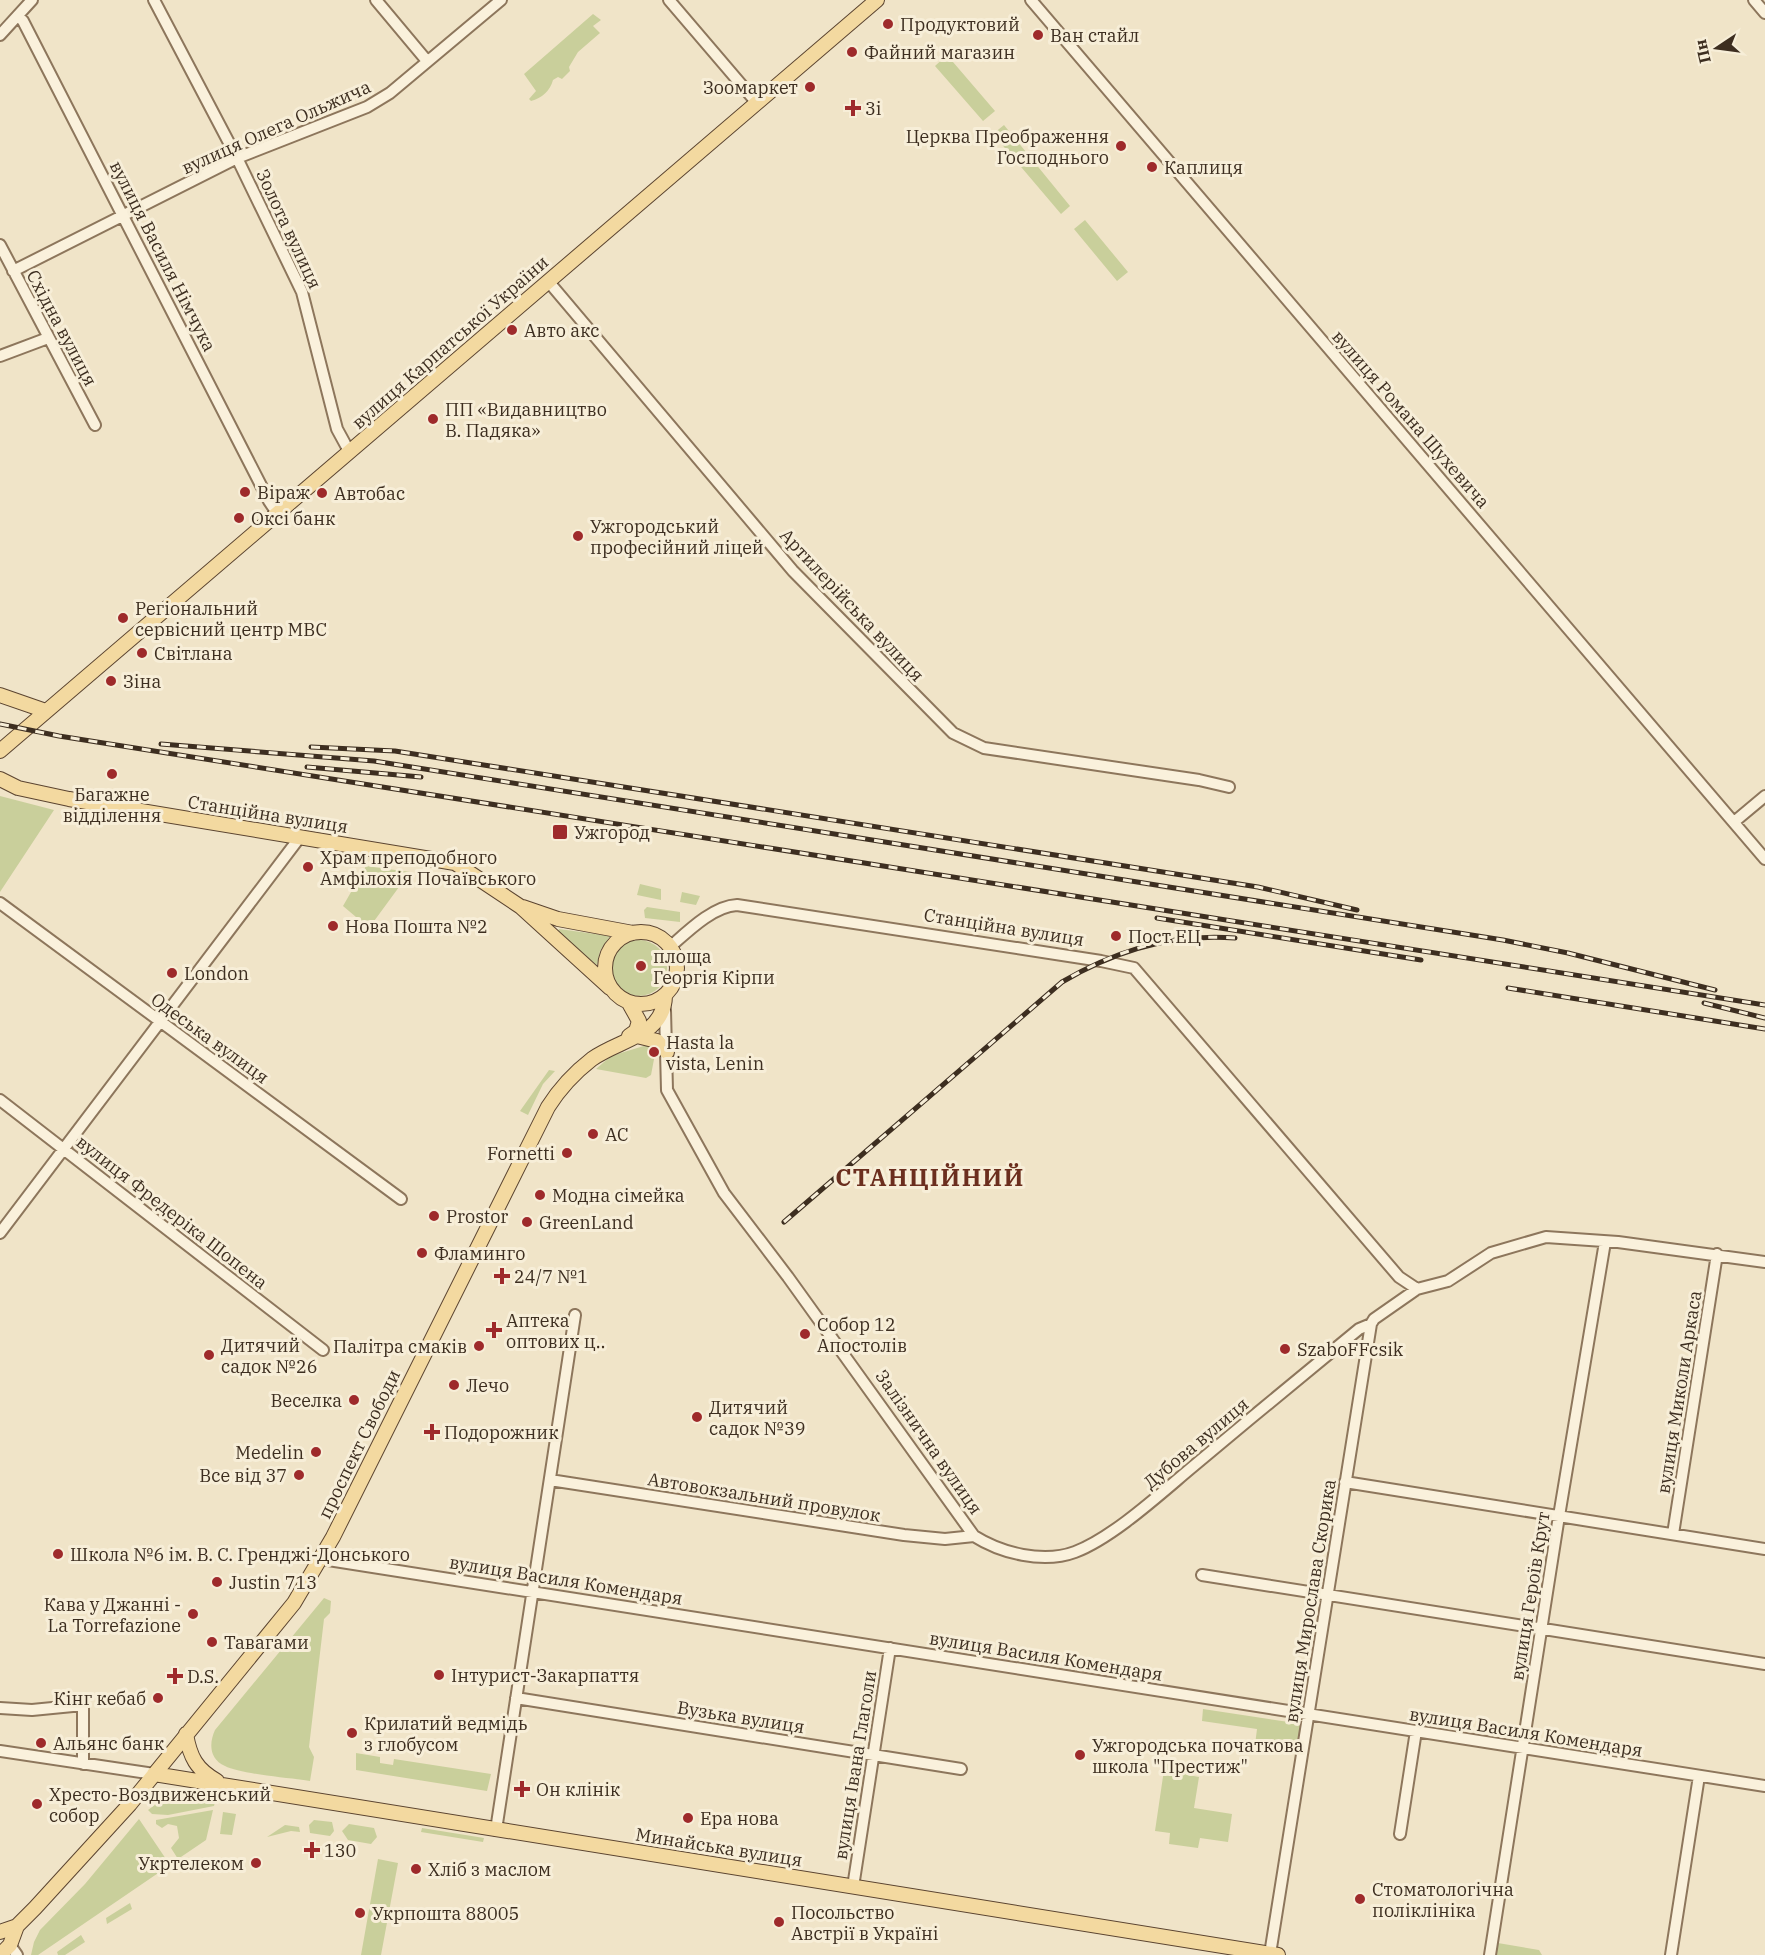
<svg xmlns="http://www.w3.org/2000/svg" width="1765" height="1955" font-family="'IBM Plex Serif',serif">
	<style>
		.green { fill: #c9cf9b }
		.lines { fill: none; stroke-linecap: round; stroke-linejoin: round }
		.minor-casing { stroke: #8d765c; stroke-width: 14 }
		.major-casing { stroke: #5b4430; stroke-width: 16 }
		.minor { stroke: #faf1dc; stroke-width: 10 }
		.major { stroke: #f3d9a0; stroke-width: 14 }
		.rail-casing { stroke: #3d2e20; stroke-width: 5 }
		.rail { stroke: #f7eed8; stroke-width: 3; stroke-dasharray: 9; stroke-linecap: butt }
		.poi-dot { fill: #9e2a2b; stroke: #f7eed8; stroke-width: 2 }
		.labels { text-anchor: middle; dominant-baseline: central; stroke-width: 6; stroke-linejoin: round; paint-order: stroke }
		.poi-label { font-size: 18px; fill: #3d2e20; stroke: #f7eed8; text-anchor: start }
		.street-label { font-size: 18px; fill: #3d2e20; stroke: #f7eed8 }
		.district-label { font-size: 24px; font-weight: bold; letter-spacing: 1.5px; fill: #6b2e1e; stroke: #f7eed8 }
	</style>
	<rect width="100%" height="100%" fill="#f0e4c8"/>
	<path class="green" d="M593,14L601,20L593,26L600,33L578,52L569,67L570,71L562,79L558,77L553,80C550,91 542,98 531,101L529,99L536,91L524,74Z
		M947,55L995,111L983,121L935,66Z
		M1004,125L1070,206L1061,214L993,134Z
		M1085,220L1128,272L1117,281L1074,229Z
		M0,796L54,810L0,892Z
		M366,866L410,872L369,928L343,906Z
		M640,884L661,889V900L637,895Z
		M682,892L700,896L696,905L680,902Z
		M647,907L680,912V922L645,918L644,910Z
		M559,929L610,936L600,951L597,965L557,933Z
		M611 968a28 28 0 1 1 56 0a28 28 0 1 1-56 0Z
		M647,1045L655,1054L651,1075L646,1078L596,1069L611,1056Z
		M549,1070L555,1071L543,1084L528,1115L520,1111Z
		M324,1598L331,1601L330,1613L324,1619L309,1747L314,1757L310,1781C291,1778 240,1774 225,1766C209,1759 209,1743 215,1730Z
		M1203,1709L1302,1724L1298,1751L1255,1745L1257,1729L1202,1721Z
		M356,1753L380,1757V1763L393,1765L394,1759L491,1774L487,1791L356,1770Z
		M1165,1763L1184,1766L1183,1774L1199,1777L1194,1808L1232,1814L1228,1842L1200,1838L1198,1848L1169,1844L1170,1833L1155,1831Z
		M183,1794L216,1798L214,1806L168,1815L152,1814L148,1810L163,1799Z
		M213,1810L206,1840L178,1859L171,1848L179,1838L177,1826L168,1824L162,1828L156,1824V1820Z
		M223,1812L236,1814L232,1835L220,1834Z
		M139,1819L170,1865L38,1955H31L34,1942L40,1930L85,1884Z
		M314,1820L332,1822L334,1831L330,1836L310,1833L309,1825Z
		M349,1824L374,1828L377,1837L371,1844L348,1840L342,1831Z
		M285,1825L299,1827L300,1832L291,1831L267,1837Z
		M422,1828L484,1838L483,1842L421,1832Z
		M378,1859L398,1863L381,1955H361Z
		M130,1903L132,1909L107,1924L106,1918Z
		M81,1935L85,1942L65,1955H58L57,1952Z
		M1492,1942L1539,1950L1542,1955H1490Z"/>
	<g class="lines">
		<g class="minor-casing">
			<path id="minor" d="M154,0L237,158L302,292L337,429L349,451
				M376,0L427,61
				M669,0L757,103
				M1031,0L1765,859
				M1754,0L1765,13
				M18,16L23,21L269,501L277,513
				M0,35L32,0
				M0,245L95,425
				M13,271L237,158L367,107L390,93L501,0
				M548,281L793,571L953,733L984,748L1199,780L1229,787
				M0,356L48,338
				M1734,822L1765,796
				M0,903L401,1199
				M670,947C687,932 713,906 737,905L1101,961L1134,968L1399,1277L1417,1289
				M665,1010L667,1090L724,1193L788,1277L974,1536C1001,1553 1043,1564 1075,1552C1112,1538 1159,1495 1190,1469C1246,1422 1303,1375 1359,1329L1371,1324L1374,1319L1417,1289L1448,1281L1491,1253L1546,1237L1618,1242L1765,1262
				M0,1100L323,1350
				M0,1233L300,837
				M550,1480L904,1535L945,1539L974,1536
				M1345,1482L1765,1549
				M1673,1534L1717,1254
				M322,1559L1765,1786
				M1202,1575L1765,1664
				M516,1698L961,1769
				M0,1708L32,1710L83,1705V1764
				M0,1751L154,1774
				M496,1830L575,1315
				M1400,1834L1416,1731
				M853,1887L890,1648
				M10,1945L17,1955
				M1270,1954L1371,1324
				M1490,1955L1559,1516L1605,1242
				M1671,1955L1699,1776"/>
		</g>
		<g class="major-casing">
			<path id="major" d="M0,695L46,711
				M0,751L877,0
				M0,779L18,788L69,799L455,863L521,907L610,988
				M523,907L558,919L633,933
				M605 968a36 36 0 1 1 72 0a36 36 0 1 1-72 0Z
				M629,1036L636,1031L639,1021L629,1003
				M637,1036L657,1041L667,1052
				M186,1734C190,1757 196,1769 217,1781
				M154,1774L1278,1955
				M0,1932L17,1926L35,1908L130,1804L294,1603L333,1537L548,1107C560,1088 574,1073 592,1059C620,1039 664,1036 665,996
				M0,1955L10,1945L17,1926"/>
		</g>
		<use href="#minor" class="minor"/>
		<use href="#major" class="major"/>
		<g class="rail-casing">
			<path id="rail" d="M0,724L59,736L1765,1005
				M161,744L374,761L1503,940L1568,953L1715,990
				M311,747L395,751L1258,887L1357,910
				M307,767L421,777
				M1157,918L1421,960
				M1508,988L1765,1029
				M1704,1003L1765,1018
				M784,1222L1062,982C1116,950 1172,933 1235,938"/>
		</g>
		<use href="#rail" class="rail"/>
	</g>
	<g class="poi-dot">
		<circle cx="888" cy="24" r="6"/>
		<circle cx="1038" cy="35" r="6"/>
		<circle cx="852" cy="52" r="6"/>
		<circle cx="810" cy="87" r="6"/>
		<path d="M850 99h6v6h6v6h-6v6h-6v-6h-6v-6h6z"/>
		<circle cx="1121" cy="146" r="6"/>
		<circle cx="1152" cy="167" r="6"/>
		<circle cx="512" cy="330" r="6"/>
		<circle cx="433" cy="419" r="6"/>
		<circle cx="245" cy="492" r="6"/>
		<circle cx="322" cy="493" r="6"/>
		<circle cx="239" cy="518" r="6"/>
		<circle cx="578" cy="536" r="6"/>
		<circle cx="123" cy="618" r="6"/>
		<circle cx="142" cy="653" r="6"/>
		<circle cx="111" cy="681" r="6"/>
		<circle cx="112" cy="774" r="6"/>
		<rect x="552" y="824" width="16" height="16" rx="3"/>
		<circle cx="308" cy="867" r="6"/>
		<circle cx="333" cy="926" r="6"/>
		<circle cx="1116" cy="936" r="6"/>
		<circle cx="641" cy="966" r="6"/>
		<circle cx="172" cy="973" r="6"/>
		<circle cx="654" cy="1052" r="6"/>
		<circle cx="593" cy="1134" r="6"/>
		<circle cx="567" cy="1153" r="6"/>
		<circle cx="540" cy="1195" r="6"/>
		<circle cx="434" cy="1216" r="6"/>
		<circle cx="527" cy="1222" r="6"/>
		<circle cx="422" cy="1253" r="6"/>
		<path d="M499 1267h6v6h6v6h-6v6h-6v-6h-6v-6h6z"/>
		<path d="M491 1321h6v6h6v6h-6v6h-6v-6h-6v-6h6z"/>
		<circle cx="805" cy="1334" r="6"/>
		<circle cx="479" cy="1346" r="6"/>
		<circle cx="1285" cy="1349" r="6"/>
		<circle cx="209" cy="1355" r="6"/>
		<circle cx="454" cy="1385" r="6"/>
		<circle cx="354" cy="1400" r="6"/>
		<circle cx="697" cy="1417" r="6"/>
		<path d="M429 1423h6v6h6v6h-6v6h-6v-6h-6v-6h6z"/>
		<circle cx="316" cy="1452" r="6"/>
		<circle cx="299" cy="1475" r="6"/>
		<circle cx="58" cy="1554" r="6"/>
		<circle cx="217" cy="1582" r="6"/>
		<circle cx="193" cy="1614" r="6"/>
		<circle cx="212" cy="1642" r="6"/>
		<circle cx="439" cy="1675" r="6"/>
		<path d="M172 1667h6v6h6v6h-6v6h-6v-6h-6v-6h6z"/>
		<circle cx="158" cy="1698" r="6"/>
		<circle cx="352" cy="1733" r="6"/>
		<circle cx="41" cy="1743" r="6"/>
		<circle cx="1080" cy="1755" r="6"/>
		<path d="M519 1780h6v6h6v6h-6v6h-6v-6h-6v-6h6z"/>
		<circle cx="37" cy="1804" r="6"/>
		<circle cx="688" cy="1818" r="6"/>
		<path d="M309 1841h6v6h6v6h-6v6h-6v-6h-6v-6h6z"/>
		<circle cx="256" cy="1863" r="6"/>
		<circle cx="416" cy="1869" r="6"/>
		<circle cx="1360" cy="1899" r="6"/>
		<circle cx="360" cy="1913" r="6"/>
		<circle cx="779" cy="1922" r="6"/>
	</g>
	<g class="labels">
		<g class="poi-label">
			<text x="900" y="24">Продуктовий</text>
			<text x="1050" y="35">Ван стайл</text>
			<text x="864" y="52">Файний магазин</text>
			<text x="798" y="87" text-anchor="end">Зоомаркет</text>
			<text x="865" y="108">3і</text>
			<text x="1109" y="136" text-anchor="end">Церква Преображення<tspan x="1109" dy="21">Господнього</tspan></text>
			<text x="1164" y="167">Каплиця</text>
			<text x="524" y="330">Авто акс</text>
			<text x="445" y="409">ПП «Видавництво<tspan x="445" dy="21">В. Падяка»</tspan></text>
			<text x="257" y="492">Віраж</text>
			<text x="334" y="493">Автобас</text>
			<text x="251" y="518">Оксі банк</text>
			<text x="590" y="526">Ужгородський<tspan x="590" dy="21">професійний ліцей</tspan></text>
			<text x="135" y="608">Регіональний<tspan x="135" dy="21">сервісний центр МВС</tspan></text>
			<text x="154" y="653">Світлана</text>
			<text x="123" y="681">Зіна</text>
			<text x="112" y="794" text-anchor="middle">Багажне<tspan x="112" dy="21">відділення</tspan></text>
			<text x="574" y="832">Ужгород</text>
			<text x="320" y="857">Храм преподобного<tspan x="320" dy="21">Амфілохія Почаївського</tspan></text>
			<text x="345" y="926">Нова Пошта №2</text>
			<text x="1128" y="936">Пост ЕЦ</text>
			<text x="653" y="956">площа<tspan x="653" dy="21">Георгія Кірпи</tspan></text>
			<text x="184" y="973">London</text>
			<text x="666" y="1042">Hasta la<tspan x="666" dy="21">vista, Lenin</tspan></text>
			<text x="605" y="1134">AC</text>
			<text x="555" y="1153" text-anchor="end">Fornetti</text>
			<text x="552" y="1195">Модна сімейка</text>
			<text x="446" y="1216">Prostor</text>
			<text x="539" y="1222">GreenLand</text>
			<text x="434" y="1253">Фламинго</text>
			<text x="514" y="1276">24/7 №1</text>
			<text x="506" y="1320">Аптека<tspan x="506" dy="21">оптових ц‥</tspan></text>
			<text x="817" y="1324">Собор 12<tspan x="817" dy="21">Апостолів</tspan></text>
			<text x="221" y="1345">Дитячий<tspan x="221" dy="21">садок №26</tspan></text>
			<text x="467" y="1346" text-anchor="end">Палітра смаків</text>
			<text x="1297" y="1349">SzaboFFcsik</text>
			<text x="466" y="1385">Лечо</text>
			<text x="342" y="1400" text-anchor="end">Веселка</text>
			<text x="709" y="1407">Дитячий<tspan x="709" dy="21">садок №39</tspan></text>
			<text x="444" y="1432">Подорожник</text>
			<text x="304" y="1452" text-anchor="end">Medelin</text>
			<text x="287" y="1475" text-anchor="end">Все від 37</text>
			<text x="70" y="1554">Школа №6 ім. В. С. Гренджі-Донського</text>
			<text x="229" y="1582">Justin 713</text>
			<text x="181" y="1604" text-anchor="end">Кава у Джанні -<tspan x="181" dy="21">La Torrefazione</tspan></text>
			<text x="224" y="1642">Тавагами</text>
			<text x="451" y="1675">Інтурист-Закарпаття</text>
			<text x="187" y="1676">D.S.</text>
			<text x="146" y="1698" text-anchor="end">Кінг кебаб</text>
			<text x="364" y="1723">Крилатий ведмідь<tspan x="364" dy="21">з глобусом</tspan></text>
			<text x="53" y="1743">Альянс банк</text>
			<text x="1092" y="1745">Ужгородська початкова<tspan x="1092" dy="21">школа "Престиж"</tspan></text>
			<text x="536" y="1789">Он клінік</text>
			<text x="49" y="1794">Хресто-Воздвиженський<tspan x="49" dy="21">собор</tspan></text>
			<text x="700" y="1818">Ера нова</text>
			<text x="324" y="1850">130</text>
			<text x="244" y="1863" text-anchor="end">Укртелеком</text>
			<text x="428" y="1869">Хліб з маслом</text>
			<text x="1372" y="1889">Стоматологічна<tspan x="1372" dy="21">поліклініка</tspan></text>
			<text x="791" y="1912">Посольство<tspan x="791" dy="21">Австрії в Україні</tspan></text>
			<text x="372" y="1913">Укрпошта 88005</text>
		</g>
		<g class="street-label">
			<text transform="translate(276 127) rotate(-24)">вулиця Олега Ольжича</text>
			<text transform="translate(289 229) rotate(65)">Золота вулиця</text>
			<text transform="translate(163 256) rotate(63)">вулиця Василя Німчука</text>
			<text transform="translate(62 328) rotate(62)">Східна вулиця</text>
			<text transform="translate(450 342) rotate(-41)">вулиця Карпатської України</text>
			<text transform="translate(1411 419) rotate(49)">вулиця Романа Шухевича</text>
			<text transform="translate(852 605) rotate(47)">Артилерійська вулиця</text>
			<text transform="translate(268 814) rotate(9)">Станційна вулиця</text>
			<text transform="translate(1004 927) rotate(9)">Станційна вулиця</text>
			<text transform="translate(210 1038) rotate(36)">Одеська вулиця</text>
			<text transform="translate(172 1212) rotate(38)">вулиця Фредеріка Шопена</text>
			<text transform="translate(1679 1392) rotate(-81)">вулиця Миколи Аркаса</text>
			<text transform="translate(929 1442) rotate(55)">Залізнична вулиця</text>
			<text transform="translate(1196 1443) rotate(-40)">Дубова вулиця</text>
			<text transform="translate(359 1444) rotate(-64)">проспект Свободи</text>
			<text transform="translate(764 1497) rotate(9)">Автовокзальний провулок</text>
			<text transform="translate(566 1580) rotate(9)">вулиця Василя Комендаря</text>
			<text transform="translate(1530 1596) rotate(-81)">вулиця Героїв Крут</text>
			<text transform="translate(1310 1601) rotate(-81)">вулиця Мирослава Скорика</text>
			<text transform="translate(1046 1656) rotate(9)">вулиця Василя Комендаря</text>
			<text transform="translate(741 1717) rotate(9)">Вузька вулиця</text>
			<text transform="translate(1526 1732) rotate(9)">вулиця Василя Комендаря</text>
			<text transform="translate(855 1765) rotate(-81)">вулиця Івана Глаголи</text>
			<text transform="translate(719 1847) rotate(9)">Минайська вулиця</text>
		</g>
		<g class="district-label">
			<text x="930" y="1177">СТАНЦІЙНИЙ</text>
		</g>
	</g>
	<g transform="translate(1717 48) rotate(257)" stroke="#f7eed8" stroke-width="4.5" paint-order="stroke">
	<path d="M0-4.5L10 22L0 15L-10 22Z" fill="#3d2e20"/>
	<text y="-9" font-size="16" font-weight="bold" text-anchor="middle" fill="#3d2e20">Пн</text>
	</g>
</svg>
